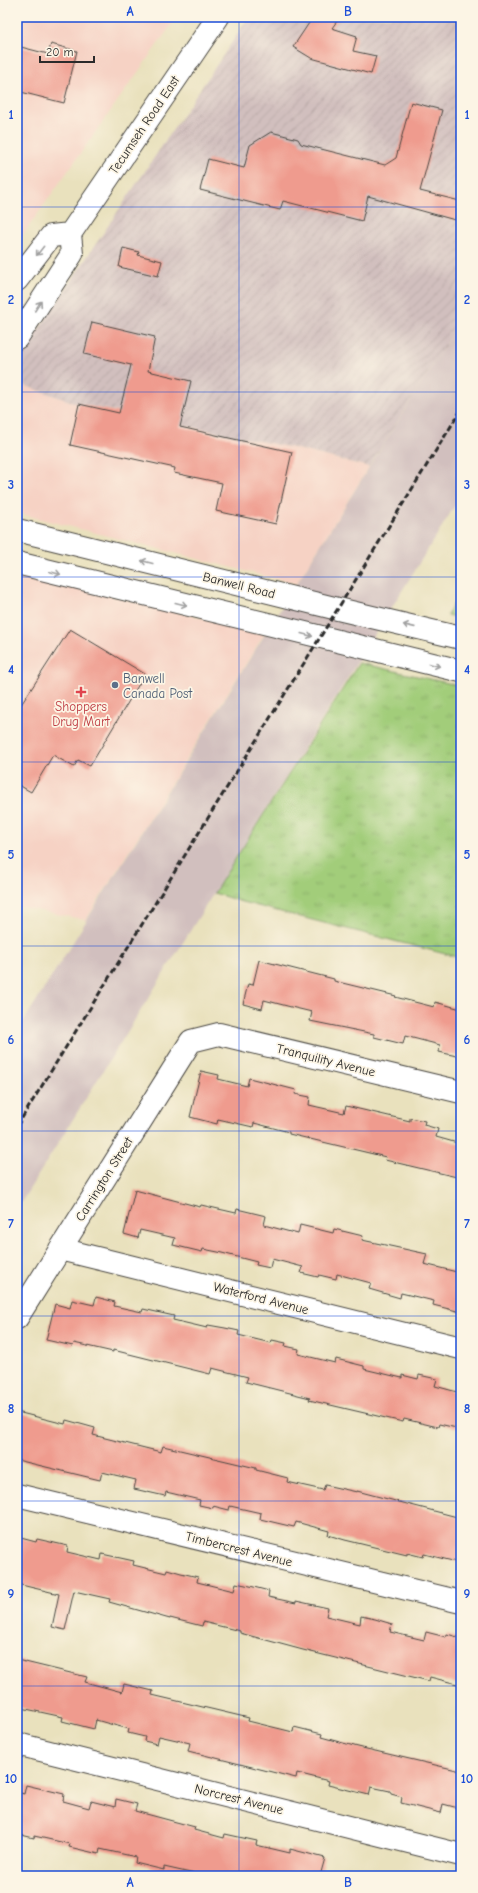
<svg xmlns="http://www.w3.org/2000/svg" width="478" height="1893" font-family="'Comic Neue',sans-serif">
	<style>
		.built { fill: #f6d2c4 }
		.industrial { fill: url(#industrial-furrows) }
		.railway { fill: #d1bfbe }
		.grass { fill: url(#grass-tufts); stroke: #667c52 }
		.building { fill: #ef9b8e }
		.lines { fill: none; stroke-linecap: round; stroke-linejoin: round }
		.minor-casing { stroke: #484641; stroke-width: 24 }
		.major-casing { stroke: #484641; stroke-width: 24 }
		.minor { stroke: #fff; stroke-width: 22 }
		.major { stroke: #fff; stroke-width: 22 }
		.rail { stroke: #2b2b2b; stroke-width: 3; stroke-dasharray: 6 3; stroke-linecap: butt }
		.oneway { stroke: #a0a0a0 }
		.grid { fill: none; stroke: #1d4ed8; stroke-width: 1; stroke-opacity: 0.55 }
		.service-dot { fill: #5c6f8a; stroke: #fcf5e5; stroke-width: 1.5 }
		.health-dot { fill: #e0444e; stroke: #fcf5e5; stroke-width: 1.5 }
		.labels { text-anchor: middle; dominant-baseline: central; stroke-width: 3.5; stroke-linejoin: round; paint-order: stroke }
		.street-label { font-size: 13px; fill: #2b2b2b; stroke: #fcf5e5 }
		.service-label { font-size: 13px; fill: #4e5e75; stroke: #fcf5e5; text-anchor: start }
		.health-label { font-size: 13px; fill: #be3a42; stroke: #fcf5e5 }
		.neatline { fill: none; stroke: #1d4ed8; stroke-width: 1.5 }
		.grid-label { font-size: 13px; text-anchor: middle; font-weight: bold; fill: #1d4ed8 }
	</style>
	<defs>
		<pattern id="industrial-furrows" width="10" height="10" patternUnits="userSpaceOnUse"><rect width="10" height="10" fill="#d1bfbe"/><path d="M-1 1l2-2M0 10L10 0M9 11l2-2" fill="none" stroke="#b4a4a3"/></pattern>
		<pattern id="grass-tufts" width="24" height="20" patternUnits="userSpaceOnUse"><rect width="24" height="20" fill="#a2cd7a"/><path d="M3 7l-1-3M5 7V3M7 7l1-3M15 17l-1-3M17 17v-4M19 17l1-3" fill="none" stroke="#8cb06a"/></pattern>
	</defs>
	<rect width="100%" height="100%" fill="#fcf5e5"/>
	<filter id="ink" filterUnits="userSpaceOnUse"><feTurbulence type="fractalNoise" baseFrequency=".025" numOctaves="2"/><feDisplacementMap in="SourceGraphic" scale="8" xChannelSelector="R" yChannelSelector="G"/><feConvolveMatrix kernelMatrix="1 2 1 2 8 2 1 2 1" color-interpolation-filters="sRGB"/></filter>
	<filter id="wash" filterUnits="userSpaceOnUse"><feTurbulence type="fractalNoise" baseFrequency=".012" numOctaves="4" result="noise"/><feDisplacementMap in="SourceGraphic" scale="16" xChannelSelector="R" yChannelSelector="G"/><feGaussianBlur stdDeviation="0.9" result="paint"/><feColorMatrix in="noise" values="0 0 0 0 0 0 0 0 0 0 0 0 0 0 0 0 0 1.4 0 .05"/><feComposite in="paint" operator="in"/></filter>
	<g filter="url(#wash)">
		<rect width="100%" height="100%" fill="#e9e1bd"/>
		<path class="built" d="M17,17H177L17,243Z
			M17,383L79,404L293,448L369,467L296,584L17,513Z
			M17,573L265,633L86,920L17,906Z"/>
		<path class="industrial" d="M249,17H461V320L369,467L293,448L79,404L17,383V361Z"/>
		<path class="railway" d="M461,320V496L17,1209V1032Z"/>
		<path class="grass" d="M461,592V618L447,615Z
			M359,663L461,686V958L242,902L214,893Z"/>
		<g id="blocks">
			<path class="building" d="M313,17H340L332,28L357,36L353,51L376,56L371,74L311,58L293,47Z
				M51,44L77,51L64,103L17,91V46L48,54Z
				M411,102L442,110L420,191L460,201L455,220L368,196L362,221L283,201L280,210L200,190L208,159L244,168L250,145L271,132L298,139L301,144L385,165L396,158Z
				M123,248L139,252L138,255L162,261L158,276L119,267Z
				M92,322L155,337L148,371L191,381L180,427L292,452L276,524L216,511L222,483L174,473L175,468L70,445L79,404L119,413L131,365L84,354Z
				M70,629L145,674L90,766L78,760L74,767L53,755L31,792L17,784V711Z
				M259,960L334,979V981L396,996L395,997L434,1007L435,1002L461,1009V1057L439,1052L440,1045L405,1036L403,1044L374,1037V1034L310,1021L312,1012L291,1007L264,1000L262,1009L243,1004L248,984L253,985Z
				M201,1071L219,1075L218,1079L247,1086L249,1078L296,1090L295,1094L310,1097L309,1105L344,1113L346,1106L410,1121V1118L425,1121L424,1125L438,1129L436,1137L461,1144V1178L385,1160L386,1157L289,1134V1132L254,1123L253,1127L218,1119L217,1124L190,1117Z
				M135,1190L200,1207L201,1205L236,1213L237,1209L266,1216L264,1225L298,1234L300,1225L333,1233L334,1229L363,1236L362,1240L427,1254L424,1264L461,1273V1312L433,1305L434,1301L401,1293L400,1298L369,1289L371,1283L337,1274L336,1279L319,1275L318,1277L301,1273L303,1267L272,1259L270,1268L256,1265L257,1262L218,1252L203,1249L202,1252L173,1245L175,1238L140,1230L138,1238L124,1234Z
				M96,1297L115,1302L114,1306L142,1312L143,1309L174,1316L173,1320L207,1328L208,1325L225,1328L239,1331L238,1335L271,1343L272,1340L286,1343L285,1346L299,1349L298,1354L335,1363L336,1359L364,1366V1369L402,1378V1375L418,1379L419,1375L437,1379L435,1386L461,1393V1429L439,1424L438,1427L404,1419L403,1422L309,1400L310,1398L246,1382L248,1377L212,1368L210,1374L113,1350V1352L74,1343L73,1346L46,1340L55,1304L70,1308L72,1300L94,1305Z
				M17,1412L65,1424L66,1420L95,1428L93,1435L161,1452L163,1446L256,1468V1470L288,1478L287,1482L323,1490L325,1485L357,1492V1491L461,1518V1563L424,1554L423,1557L407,1553V1555L345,1540L328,1535L329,1531L296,1522L294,1527L281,1524L260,1519L261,1513L230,1506L229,1510L213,1506V1508L199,1505L200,1500L166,1492L165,1496L134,1489L136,1480L102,1472L100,1480L17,1460Z
				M17,1537L36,1542L37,1539L68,1546L67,1552L101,1560L102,1554L134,1561L133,1565L166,1573L167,1569L181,1573L198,1577L197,1582L234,1591L236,1583L250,1586L269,1591L268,1597L296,1603V1601L328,1608L326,1616L360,1624L361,1616L375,1619L392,1624L390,1632L424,1640L426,1632L446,1637L447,1634L461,1638V1685L430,1677L429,1681L303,1650L240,1633V1631L203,1622L202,1626L170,1618V1619L109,1602L110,1599L74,1591L65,1630L52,1627L59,1594L17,1584Z
				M17,1660L87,1677L85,1682L122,1692L124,1684L153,1691L152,1695L249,1718L248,1721L293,1732L294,1727L322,1734L321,1737L358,1747L461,1771V1797L458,1808L443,1804L441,1813L401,1803L402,1797L391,1794L390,1791L371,1787L369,1795L328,1785L329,1781L297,1773L296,1778L188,1751L190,1743L159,1736L157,1744L144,1741L145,1737L128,1733L129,1729L110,1724L96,1720L94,1729L62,1721L63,1717L17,1707Z
				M26,1785L64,1794L63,1801L89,1808L91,1801L115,1807L116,1799L137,1804L135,1811L195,1827L194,1830L224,1838L225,1834L257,1841L256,1845L290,1853V1849L325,1858L320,1876H204L164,1867V1870L135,1863L136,1857L100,1849L99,1854L69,1847L70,1844L34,1836V1838L17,1834V1792L24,1794Z"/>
		</g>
	</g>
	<g filter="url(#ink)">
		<use href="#blocks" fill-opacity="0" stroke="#484641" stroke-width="1"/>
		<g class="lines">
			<g class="minor-casing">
				<path id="minor" d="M60,1249L461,1348
					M17,1318L191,1041L219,1034L461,1092
					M17,1495L461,1602
					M17,1744L461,1855"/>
			</g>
			<g class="major-casing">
				<path id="major" d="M17,280L51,236L70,234
					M17,338L72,254L70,234L218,17
					M17,530L338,609L461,638
					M17,563L461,671"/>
			</g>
			<use href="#minor" class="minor"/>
			<use href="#major" class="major"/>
			<path class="rail" d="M17,1126L461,410"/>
		</g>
		<defs><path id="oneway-shaft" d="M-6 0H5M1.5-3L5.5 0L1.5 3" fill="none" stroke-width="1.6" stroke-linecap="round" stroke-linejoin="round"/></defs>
		<g class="oneway">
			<use href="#oneway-shaft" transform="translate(40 251) rotate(128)"/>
			<use href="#oneway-shaft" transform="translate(38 306) rotate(-57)"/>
			<use href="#oneway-shaft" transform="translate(147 562) rotate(-166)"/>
			<use href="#oneway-shaft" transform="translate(55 573) rotate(14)"/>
			<use href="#oneway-shaft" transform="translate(181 604) rotate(14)"/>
			<use href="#oneway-shaft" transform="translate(409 626) rotate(-167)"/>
			<use href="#oneway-shaft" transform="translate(307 635) rotate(14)"/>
			<use href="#oneway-shaft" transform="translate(434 665) rotate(13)"/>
		</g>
	</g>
	<path class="grid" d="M239,17V1876M17,207H461M17,392H461M17,577H461M17,762H461M17,946H461M17,1131H461M17,1316H461M17,1501H461M17,1686H461"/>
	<circle class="service-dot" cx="115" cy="685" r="4"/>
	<path class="health-dot" d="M79 686h4v4h4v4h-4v4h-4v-4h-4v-4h4z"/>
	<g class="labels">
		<g class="street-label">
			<text transform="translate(144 125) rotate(-56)">Tecumseh Road East</text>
			<text transform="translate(239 585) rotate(14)">Banwell Road</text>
			<text transform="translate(326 1060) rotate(14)">Tranquility Avenue</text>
			<text transform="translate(104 1179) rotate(-58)">Carrington Street</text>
			<text transform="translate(261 1298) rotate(14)">Waterford Avenue</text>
			<text transform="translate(239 1549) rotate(14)">Timbercrest Avenue</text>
			<text transform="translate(239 1799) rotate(14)">Norcrest Avenue</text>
		</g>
		<g class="service-label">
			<text x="123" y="678">Banwell<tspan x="123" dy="15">Canada Post</tspan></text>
		</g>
		<g class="health-label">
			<text x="81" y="706">Shoppers<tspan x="81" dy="15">Drug Mart</tspan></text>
		</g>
	</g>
	<rect width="478" height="1893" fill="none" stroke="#fcf5e5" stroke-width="44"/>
	<path d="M40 56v6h54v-6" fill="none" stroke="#2b2b2b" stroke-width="2"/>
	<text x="46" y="56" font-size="12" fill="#2b2b2b" stroke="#fcf5e5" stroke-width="3" paint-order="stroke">20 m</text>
	<rect x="22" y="22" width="434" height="1849" class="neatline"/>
	<g class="grid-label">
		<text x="130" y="16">A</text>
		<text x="348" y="16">B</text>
		<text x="11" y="119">1</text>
		<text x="467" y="119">1</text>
		<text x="11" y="304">2</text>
		<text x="467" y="304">2</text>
		<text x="11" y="489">3</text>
		<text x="467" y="489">3</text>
		<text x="11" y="674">4</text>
		<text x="467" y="674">4</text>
		<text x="11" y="859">5</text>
		<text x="467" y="859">5</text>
		<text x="11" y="1044">6</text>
		<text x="467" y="1044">6</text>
		<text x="11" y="1228">7</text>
		<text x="467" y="1228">7</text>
		<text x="11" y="1413">8</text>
		<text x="467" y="1413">8</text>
		<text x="11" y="1598">9</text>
		<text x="467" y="1598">9</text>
		<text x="11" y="1783">10</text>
		<text x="467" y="1783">10</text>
		<text x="130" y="1887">A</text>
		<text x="348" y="1887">B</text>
	</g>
</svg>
